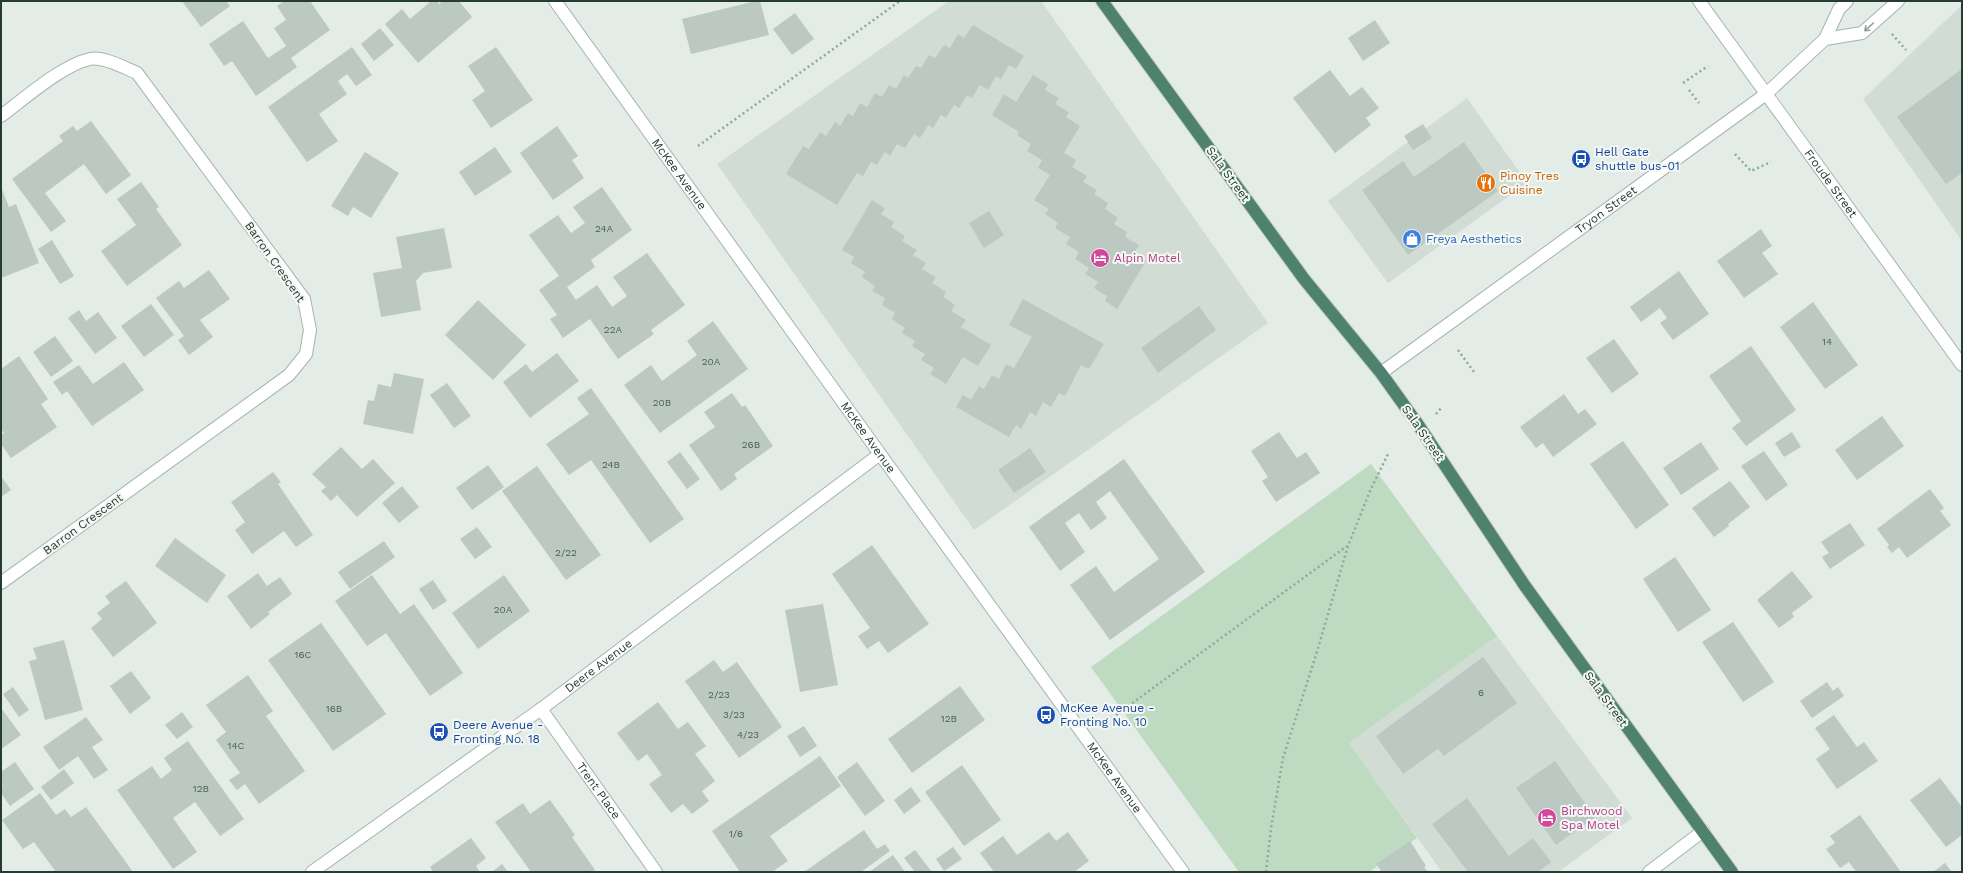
<svg xmlns="http://www.w3.org/2000/svg" width="1963" height="873" font-family="'Work Sans',sans-serif">
	<style>
		.built { fill: #d1dcd5 }
		.green { fill: #bedbc1 }
		.building { fill: #bbc9c2 }
		.lines { fill: none; stroke-linecap: round; stroke-linejoin: round }
		.minor-casing { stroke: #a6b4ac; stroke-width: 14 }
		.trunk-casing { stroke: #c2c8c6; stroke-width: 14 }
		.path { stroke: #86ad9a; stroke-width: 2.5; stroke-dasharray: 2 3; stroke-linecap: butt }
		.minor { stroke: #fff; stroke-width: 12 }
		.trunk { stroke: #4e826e; stroke-width: 12 }
		.oneway { stroke: #929e98 }
		.labels { text-anchor: middle; dominant-baseline: central; stroke-width: 4; stroke-linejoin: round; paint-order: stroke }
		.number-label { font-size: 10px; fill: #4a5f56 }
		.transit-label { font-size: 12px; fill: #164399; stroke: #f3f8f5; text-anchor: start }
		.street-label { font-size: 12px; fill: #243c32; stroke: #f3f8f5 }
		.food-label { font-size: 12px; fill: #c56008; stroke: #f3f8f5; text-anchor: start }
		.shop-label { font-size: 12px; fill: #366cbe; stroke: #f3f8f5; text-anchor: start }
		.hotel-label { font-size: 12px; fill: #b23c85; stroke: #f3f8f5; text-anchor: start }
	</style>
	<rect width="100%" height="100%" fill="#e3ece6"/>
	<path class="built" d="M949,1H1041L1268,323L974,530L717,164Z
		M1962,5V241L1863,99Z
		M1467,98L1527,183L1388,283L1328,201Z
		M1497,636L1632,818L1558,872H1442L1349,743Z"/>
	<path class="green" d="M1371,464L1497,636L1349,743L1417,838L1369,872H1239L1091,667Z"/>
	<path class="building" d="M182,1H226L230,6L201,27Z
		M284,1H310L330,30L291,58L297,67L256,96L232,61L224,66L209,44L243,21L268,58L286,46L274,28L286,20L277,6Z
		M431,1H437L439,4L443,1H459L472,17L418,63L385,24L402,9L410,19Z
		M756,1H760L769,35L691,54L682,19Z
		M795,13L814,39L792,55L773,29Z
		M1375,20L1390,43L1363,61L1348,38Z
		M973,25L1024,56L1016,69L1009,65L1001,79L996,76L988,90L980,85L972,98L967,95L959,108L954,105L946,118L941,115L933,128L928,125L920,138L914,134L905,148L897,144L890,156L885,152L877,165L871,162L863,176L857,173L837,205L786,174L803,146L809,149L820,132L826,136L835,122L840,126L848,113L853,116L860,103L867,107L875,93L882,97L889,85L896,89L904,75L908,78L916,66L921,68L929,55L935,58L944,45L950,48L958,34L964,38Z
		M380,28L394,45L374,61L361,44Z
		M352,47L372,75L356,86L347,74L338,81L347,94L319,114L338,141L307,162L268,107Z
		M496,47L533,100L491,128L472,100L485,91L468,66Z
		M1962,69V173L1946,184L1897,117Z
		M1330,70L1350,96L1362,87L1379,108L1366,118L1371,125L1335,153L1293,98Z
		M1033,75L1048,84L1045,90L1059,98L1055,104L1069,112L1066,117L1080,126L1064,153L1076,160L1072,167L1087,176L1083,182L1097,190L1094,194L1108,203L1105,209L1118,218L1114,224L1127,232L1125,237L1139,245L1134,253L1146,261L1117,309L1105,301L1107,296L1094,288L1098,282L1085,274L1089,268L1075,259L1079,252L1066,244L1070,237L1055,228L1058,223L1045,214L1049,209L1034,200L1050,175L1038,168L1042,160L1027,151L1031,144L1017,135L1019,132L992,115L1004,94L1016,102Z
		M91,121L131,175L106,194L84,164L45,193L66,221L51,232L12,179L63,141L59,136L73,126L77,131Z
		M1423,124L1432,138L1413,150L1404,136Z
		M557,126L578,156L572,160L584,178L553,200L520,153Z
		M1464,142L1498,191L1408,255L1362,190L1403,161L1414,177Z
		M495,147L512,172L475,196L459,172Z
		M365,152L399,173L371,218L353,207L348,216L331,206Z
		M141,182L159,207L156,209L182,245L127,286L101,251L136,225L117,199Z
		M1,187L9,207L16,204L39,263L1,278Z
		M602,187L632,230L591,260L595,267L567,287L576,300L597,285L612,307L627,296L613,277L647,253L685,305L651,330L654,334L618,359L590,319L563,338L550,319L557,315L539,290L559,276L529,235L558,215L571,233L585,223L573,207Z
		M872,200L885,208L881,214L894,222L891,227L905,236L902,241L917,250L913,255L926,263L922,269L936,277L932,283L946,292L943,297L955,305L951,311L966,320L961,327L991,345L978,366L963,357L946,384L930,374L934,368L921,360L925,354L912,346L915,341L902,333L905,328L892,319L895,313L882,305L885,298L872,291L875,286L862,277L865,272L851,263L854,257L842,250Z
		M989,211L1004,235L984,248L969,223Z
		M444,228L452,268L423,273L416,281L421,310L381,317L373,273L402,268L396,237Z
		M1761,229L1772,246L1762,253L1778,274L1744,298L1717,261Z
		M52,240L74,276L60,284L38,249Z
		M209,270L230,299L200,320L213,337L189,355L178,340L184,336L156,298L179,281L184,288Z
		M1679,271L1709,314L1673,340L1660,323L1667,318L1660,308L1641,322L1630,307Z
		M1023,299L1104,344L1089,369L1081,365L1065,396L1059,393L1051,407L1043,402L1036,416L1030,412L1021,429L1016,425L1009,437L956,407L963,395L971,400L979,386L984,389L992,375L999,379L1006,364L1014,368L1032,337L1009,325Z
		M478,300L526,345L493,380L445,335Z
		M1813,302L1858,365L1825,389L1780,327Z
		M151,304L174,335L144,357L121,326Z
		M1199,306L1216,330L1158,373L1141,348Z
		M79,310L86,321L98,312L117,338L95,354L68,318Z
		M713,321L748,369L660,433L624,385L651,365L662,381L697,355L687,341Z
		M55,336L73,361L51,377L33,352Z
		M1614,339L1639,374L1612,393L1586,358Z
		M1751,346L1796,410L1746,446L1732,428L1741,421L1709,376Z
		M557,353L579,381L530,418L503,382L526,364L532,372Z
		M19,356L48,399L41,404L57,427L11,458L1,444V435L4,433L1,429V369Z
		M124,362L144,390L92,426L67,391L62,395L53,382L79,365L93,384Z
		M394,373L424,379L413,434L363,424L368,400L374,401L378,384L391,387Z
		M447,383L471,416L454,428L430,395Z
		M591,388L684,519L650,543L591,460L569,475L546,444L589,414L577,398Z
		M732,393L742,407L745,405L773,446L734,474L737,479L721,491L689,445L715,427L704,412Z
		M1564,394L1578,414L1585,409L1597,424L1553,457L1543,443L1536,448L1520,427Z
		M1882,416L1904,446L1857,480L1835,450Z
		M1279,432L1297,458L1306,452L1320,473L1276,502L1262,481L1268,477L1251,451Z
		M1792,432L1801,447L1784,457L1775,443Z
		M1623,441L1669,505L1636,529L1590,464Z
		M1701,442L1719,469L1681,495L1663,468Z
		M341,447L362,469L373,459L395,483L357,517L337,495L331,501L321,491L326,487L312,474Z
		M1030,448L1046,472L1014,493L998,470Z
		M1764,451L1788,485L1766,501L1741,466Z
		M680,452L700,479L687,489L667,462Z
		M1124,459L1205,572L1110,640L1070,585L1096,566L1114,592L1159,559L1110,491L1096,502L1107,518L1091,530L1079,513L1065,523L1085,552L1060,571L1029,527Z
		M488,465L504,487L472,510L456,488Z
		M537,466L601,555L566,580L502,491Z
		M273,472L281,482L278,484L313,535L296,547L284,531L252,554L235,530L245,522L231,502Z
		M1,476L11,490L1,497Z
		M1730,481L1750,507L1728,524L1729,526L1714,537L1692,508Z
		M402,486L419,507L399,523L382,503Z
		M1930,489L1944,508L1940,511L1951,525L1907,558L1899,547L1892,553L1887,547L1889,545L1877,529Z
		M1850,523L1865,545L1830,569L1822,557L1829,553L1821,542Z
		M477,527L492,547L475,559L460,539Z
		M175,538L226,575L207,603L155,566Z
		M384,541L395,557L350,589L338,572Z
		M872,545L929,624L888,653L879,641L867,649L858,636L870,628L832,574Z
		M1675,557L1711,610L1678,632L1643,579Z
		M1792,571L1813,597L1792,613L1794,617L1779,628L1757,600Z
		M258,573L267,586L280,577L292,594L268,612L270,614L251,629L227,596Z
		M372,575L400,614L414,604L463,673L430,696L386,633L367,646L335,601Z
		M504,575L530,611L478,649L452,613Z
		M433,580L447,601L433,610L419,589Z
		M126,581L157,623L113,657L91,628L102,619L97,613L110,603L105,596Z
		M823,604L838,685L800,692L785,610Z
		M1733,622L1774,682L1743,702L1702,642Z
		M321,623L386,714L333,751L268,660Z
		M64,640L83,710L45,720L29,661L37,659L33,648Z
		M1483,657L1517,703L1444,756L1438,749L1403,774L1376,736Z
		M714,660L723,672L737,662L782,727L739,758L685,681Z
		M131,671L151,698L130,714L110,686Z
		M248,675L273,711L266,716L305,771L259,804L245,784L237,790L229,780L240,773L216,740L226,732L206,705Z
		M1827,682L1833,691L1838,687L1844,696L1812,718L1800,701Z
		M960,686L985,720L912,773L888,739Z
		M13,687L29,710L19,717L3,694Z
		M658,702L678,729L688,722L706,746L695,754L715,781L702,791L709,801L692,814L683,804L671,813L649,784L662,775L647,754L638,761L617,733Z
		M1,708L21,735L1,749Z
		M182,712L193,727L177,739L165,725Z
		M1834,715L1857,747L1864,742L1878,761L1837,789L1816,759L1830,749L1815,728Z
		M86,717L103,740L92,747L108,770L94,779L78,756L59,770L43,747Z
		M804,726L817,746L800,757L787,736Z
		M188,741L244,819L220,836L195,802L173,818L197,852L173,869L117,790L152,766L161,779L172,770L164,758Z
		M820,756L841,786L770,836L788,861L772,872H740L712,831Z
		M1555,761L1595,817L1556,845L1516,788Z
		M15,762L34,789L10,806L1,793V787L3,785L1,783V772Z
		M857,762L885,801L865,816L837,777Z
		M962,765L1001,820L964,846L925,792Z
		M64,769L74,783L51,800L41,787Z
		M1940,778L1962,807V835L1946,847L1910,800Z
		M911,787L921,801L904,814L894,800Z
		M40,793L56,815L65,809L71,817L86,807L133,872H56L34,842L23,849L2,820Z
		M1467,798L1509,856L1533,838L1551,862L1538,872H1468L1432,824Z
		M550,800L575,835L572,837L595,870L592,872H531L495,822L523,803L530,814Z
		M1860,815L1901,872H1856L1849,862L1840,868L1826,849L1835,843L1830,836Z
		M864,830L877,849L885,844L890,851L861,872H804Z
		M1049,832L1056,841L1068,832L1089,861L1074,872H994L980,853L1003,836L1017,855Z
		M471,838L486,858L476,866L480,872H433L430,867Z
		M1410,841L1426,866L1424,867L1428,872H1382L1376,864Z
		M953,847L962,859L944,871L936,859Z
		M915,850L932,872H915L904,858Z
		M893,855L905,872H869Z
		M1945,863L1951,871L1933,872Z
		M502,864L508,872H492Z"/>
	<g class="lines">
		<g class="minor-casing">
			<g id="minor">
				<path id="s1" d="M555,1L880,454L1183,872"/>
				<path id="s2" d="M1699,1L1962,365"/>
				<path d="M1825,39L1862,33L1898,1"/>
				<path d="M1,116C24,99 62,65 90,59C103,56 125,68 137,73L304,299L310,330L306,354L289,375L1,583"/>
				<path id="s3" d="M1381,373L1766,94L1825,39L1839,9L1847,1"/>
				<path id="s4" d="M541,709L656,872"/>
				<path id="s5" d="M312,872L541,709L880,454"/>
				<path d="M1649,872L1703,831"/>
			</g>
		</g>
		<g class="trunk-casing">
			<path id="trunk" d="M1102,1L1304,279L1381,373L1419,426L1525,586L1732,872"/>
		</g>
		<path class="path" d="M1892,34L1906,50
			M1683,83L1708,66
			M1689,90L1699,103
			M698,146L900,1
			M1735,154L1751,171L1771,162
			M1458,350L1474,372
			M1436,414L1442,407
			M1112,718L1347,546
			M1266,872L1271,828L1283,758L1316,655L1348,546L1370,491L1389,452"/>
		<use href="#minor" class="minor"/>
		<use href="#trunk" class="trunk"/>
	</g>
	<defs><path id="oneway-shaft" d="M-6 0H5M1.5-3L5.5 0L1.5 3" fill="none" stroke-width="1.6" stroke-linecap="round" stroke-linejoin="round"/></defs>
	<use class="oneway" href="#oneway-shaft" transform="translate(1869 27) rotate(138)"/>
	<defs>
		<g id="bus-disc" transform="scale(1)"><circle r="9.5" fill="#1a4fb4" stroke="#f3f8f5"/><path d="M-5-6H5V4H4V6H2V4H-2V6H-4V4H-5ZM-3.5-4V0h7V-4ZM-3.5 1.2v1.5H-2V1.2ZM2 1.2v1.5H3.5V1.2Z" fill="#fff"/></g>
		<g id="restaurant-disc" transform="scale(1)"><circle r="9.5" fill="#e8710a" stroke="#f3f8f5"/><path d="M-5-6h1v4h1v-4h1v4h1v-4h1v5L-1.5 .5V6h-2V.5L-5-1ZM5-6V6H3V1.5H1.5Q1.5-4 5-6Z" fill="#fff"/></g>
		<g id="shop-disc" transform="scale(1)"><circle r="9.5" fill="#3f7fe0" stroke="#f3f8f5"/><path d="M-5-2.5h2.3a2.7 3.5 0 0 1 5.4 0H5L5.5 6h-11ZM-1.5-2.5h3a1.5 2.3 0 0 0-3 0Z" fill="#fff"/></g>
		<g id="hotel-disc" transform="scale(1)"><circle r="9.5" fill="#d1479c" stroke="#f3f8f5"/><path d="M-6-4.5h1.5V1H6V5H4.5V3h-9V5H-6ZM-4 0a1.8 1.8 0 1 1 3.6 0ZM.5 0V-2.5h3Q6-2.5 6 0Z" fill="#fff"/></g>
	</defs>
	<g fill-rule="evenodd">
		<use href="#bus-disc" x="1581" y="159"/>
		<use href="#restaurant-disc" x="1486" y="183"/>
		<use href="#shop-disc" x="1412" y="239"/>
		<use href="#hotel-disc" x="1100" y="258"/>
		<use href="#bus-disc" x="1046" y="715"/>
		<use href="#bus-disc" x="439" y="732"/>
		<use href="#hotel-disc" x="1547" y="818"/>
	</g>
	<g class="labels">
		<g class="number-label">
			<text x="604" y="228">24A</text>
			<text x="613" y="329">22A</text>
			<text x="1827" y="341">14</text>
			<text x="711" y="361">20A</text>
			<text x="662" y="402">20B</text>
			<text x="751" y="444">26B</text>
			<text x="611" y="464">24B</text>
			<text x="566" y="552">2/22</text>
			<text x="503" y="609">20A</text>
			<text x="303" y="654">16C</text>
			<text x="1481" y="692">6</text>
			<text x="719" y="694">2/23</text>
			<text x="334" y="708">16B</text>
			<text x="734" y="714">3/23</text>
			<text x="949" y="718">12B</text>
			<text x="748" y="734">4/23</text>
			<text x="236" y="745">14C</text>
			<text x="201" y="788">12B</text>
			<text x="736" y="833">1/6</text>
		</g>
		<g class="transit-label">
			<text x="1595" y="152">Hell Gate<tspan x="1595" dy="14">shuttle bus-01</tspan></text>
			<text x="1060" y="708">McKee Avenue -<tspan x="1060" dy="14">Fronting No. 10</tspan></text>
			<text x="453" y="725">Deere Avenue -<tspan x="453" dy="14">Fronting No. 18</tspan></text>
		</g>
		<g class="street-label">
			<text stroke="none"><textPath href="#s1" startOffset="213">McKee Avenue</textPath></text>
			<text transform="translate(1228 174) rotate(54)">Sala Street</text>
			<text stroke="none"><textPath href="#s2" startOffset="225">Froude Street</textPath></text>
			<text stroke="none"><textPath href="#s3" startOffset="278">Tryon Street</textPath></text>
			<text transform="translate(275 262) rotate(55)">Barron Crescent</text>
			<text transform="translate(1423 433) rotate(55)">Sala Street</text>
			<text stroke="none"><textPath href="#s1" startOffset="537">McKee Avenue</textPath></text>
			<text transform="translate(83 524) rotate(-36)">Barron Crescent</text>
			<text stroke="none"><textPath href="#s5" startOffset="353">Deere Avenue</textPath></text>
			<text transform="translate(1606 699) rotate(54)">Sala Street</text>
			<text stroke="none"><textPath href="#s1" startOffset="957">McKee Avenue</textPath></text>
			<text stroke="none"><textPath href="#s4" startOffset="100">Trent Place</textPath></text>
		</g>
		<g class="food-label">
			<text x="1500" y="176">Pinoy Tres<tspan x="1500" dy="14">Cuisine</tspan></text>
		</g>
		<g class="shop-label">
			<text x="1426" y="239">Freya Aesthetics</text>
		</g>
		<g class="hotel-label">
			<text x="1114" y="258">Alpin Motel</text>
			<text x="1561" y="811">Birchwood<tspan x="1561" dy="14">Spa Motel</tspan></text>
		</g>
	</g>
	<rect width="1963" height="873" fill="none" stroke="#243c32" stroke-width="4"/>
</svg>
